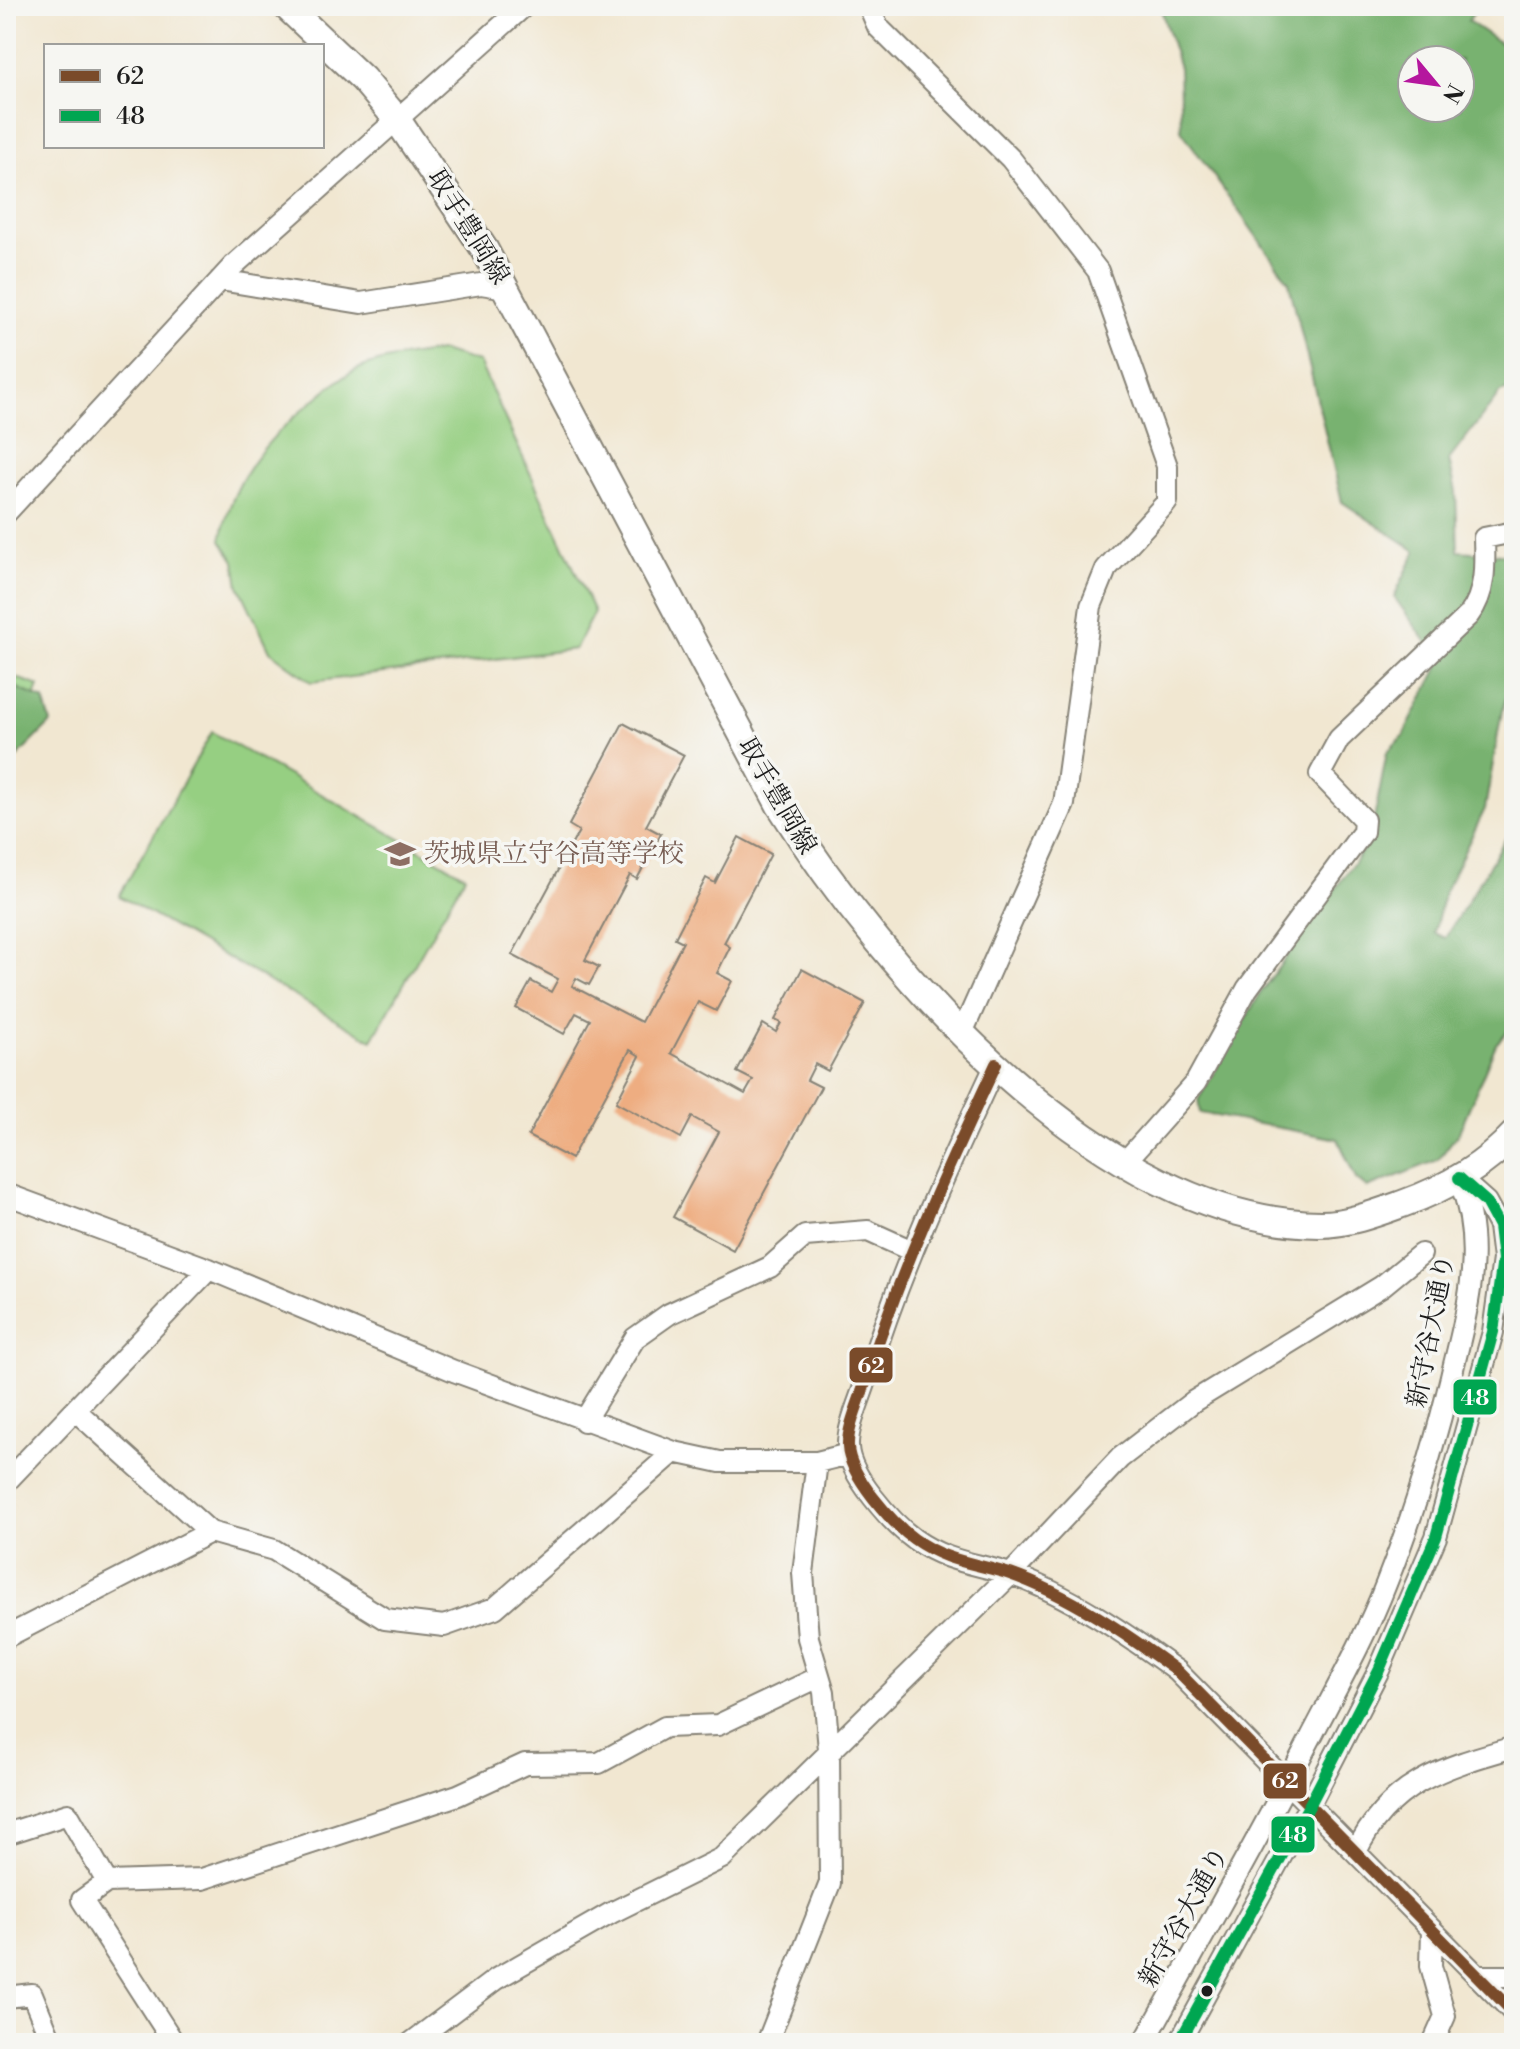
<svg xmlns="http://www.w3.org/2000/svg" width="1520" height="2049" font-family="'Libre Bodoni','Noto Serif JP',serif">
	<style>
		.green { fill: #96cf82; stroke: #59764f; stroke-width: 2 }
		.forest { fill: #78b270; stroke: #4a6746; stroke-width: 2; fill-rule: evenodd }
		.building { fill: #eead81 }
		.lines { fill: none; stroke-linecap: round; stroke-linejoin: round }
		.minor-casing { stroke: #868276; stroke-width: 24 }
		.major-casing { stroke: #868276; stroke-width: 30 }
		.minor { stroke: #fff; stroke-width: 20 }
		.major { stroke: #fff; stroke-width: 26 }
		.bus-1-casing { stroke: #f6f6f2; stroke-width: 18 }
		.bus-2-casing { stroke: #f6f6f2; stroke-width: 18 }
		.bus-1 { stroke: #7a4b2a; stroke-width: 12 }
		.bus-2 { stroke: #00a651; stroke-width: 12 }
		.bus-dot { fill: #1c1c1c; stroke: #f6f6f2; stroke-width: 3 }
		.labels { text-anchor: middle; dominant-baseline: central; stroke-width: 7; stroke-linejoin: round; paint-order: stroke }
		.street-label { font-size: 26px; fill: #1c1c1c; stroke: #f6f6f2 }
		.education-label { font-size: 26px; fill: #785e54; stroke: #f6f6f2; text-anchor: start }
		.line-badge { stroke: #f6f6f2; stroke-width: 3 }
		.badge-label { font-size: 22px; text-anchor: middle; font-weight: bold; fill: #fff }
	</style>
	<rect width="100%" height="100%" fill="#f6f6f2"/>
	<filter id="ink" filterUnits="userSpaceOnUse"><feTurbulence type="fractalNoise" baseFrequency=".0125" numOctaves="2"/><feDisplacementMap in="SourceGraphic" scale="16" xChannelSelector="R" yChannelSelector="G"/><feConvolveMatrix kernelMatrix="1 2 1 2 8 2 1 2 1" color-interpolation-filters="sRGB"/></filter>
	<filter id="wash" filterUnits="userSpaceOnUse"><feTurbulence type="fractalNoise" baseFrequency=".006" numOctaves="4" result="noise"/><feDisplacementMap in="SourceGraphic" scale="32" xChannelSelector="R" yChannelSelector="G"/><feGaussianBlur stdDeviation="1.8" result="paint"/><feColorMatrix in="noise" values="0 0 0 0 0 0 0 0 0 0 0 0 0 0 0 0 0 1.4 0 .05"/><feComposite in="paint" operator="in"/></filter>
	<g filter="url(#wash)">
		<rect width="100%" height="100%" fill="#f1e7d1"/>
		<path class="green" d="M441,351L479,362L594,612L575,649L311,682L270,651L239,586L235,561L221,540C232,479 266,439 313,401C326,390 342,376 358,369C384,358 413,355 441,351Z
			M6,674L39,686L6,775Z
			M212,732L465,876L372,1040L119,896Z"/>
		<path class="forest" d="M1160,6H1479L1468,21L1514,52V155L1509,170L1514,203V388L1500,393L1449,460L1456,492L1458,551L1514,555V672L1502,711L1485,809L1444,893L1434,933L1445,938L1514,825V1024L1496,1044L1459,1132L1438,1160L1367,1188L1356,1179L1338,1139L1200,1113L1198,1100L1261,992L1370,840L1387,752L1403,736L1441,662L1394,597L1416,551L1342,502L1289,282L1181,130L1179,68ZM1412,60H1460V108H1412Z
			M6,683L44,700L51,723L6,768Z"/>
		<g id="blocks">
			<path class="building" d="M623,723L684,755L646,826L661,834L637,879L630,875L585,960L599,967L589,985L576,978L572,986L641,1022L683,942L675,938L706,878L715,883L739,837L771,854L724,943L730,947L717,973L732,981L716,1011L698,1002L671,1053L745,1094L753,1080L737,1072L763,1024L776,1032L781,1023L775,1020L802,969L865,1003L828,1071L815,1064L807,1080L821,1087L733,1250L673,1217L719,1132L692,1117L681,1138L616,1102L640,1056L630,1050L571,1159L528,1136L590,1020L576,1013L564,1034L516,1008L531,981L551,992L558,979L512,955L579,831L569,825Z"/>
		</g>
	</g>
	<g filter="url(#ink)">
		<use href="#blocks" fill-opacity="0" stroke="#868276" stroke-width="2"/>
		<g class="lines">
			<g class="minor-casing">
				<path id="minor" d="M869,6L878,27L1011,159L1098,271L1167,466V502L1106,569L1091,606L1064,804L962,1033
					M220,280L361,303L481,284L507,288
					M6,513L233,266L524,6
					M996,1064C948,1167 901,1268 867,1377C861,1398 847,1426 848,1447C849,1475 892,1523 914,1539C946,1562 975,1563 1010,1574C1068,1594 1128,1635 1177,1671L1514,2013
					M1125,1162L1196,1082L1247,989L1363,832L1364,820L1320,774L1339,739L1469,615C1486,593 1485,565 1484,538L1514,532
					M6,1194L209,1269L454,1371L674,1452L720,1462H817L849,1454
					M75,1410L210,1532L274,1550L385,1619L444,1626L495,1608L674,1452
					M584,1421L635,1338L669,1314L770,1267L805,1236L868,1231L910,1250
					M6,1482L209,1269
					M6,1637L210,1532
					M6,1834L68,1814L107,1882
					M1356,1852C1389,1782 1445,1767 1514,1747
					M1432,1930L1431,1966L1445,2016L1433,2043
					M1477,1976H1514
					M6,1997L32,1994L52,2043
					M174,2043L82,1900L107,1882L202,1879L458,1795L525,1764L599,1763L665,1727L718,1725L819,1677
					M411,2043L496,1979L611,1913L722,1858L1010,1575L1120,1458L1194,1401L1382,1286L1421,1254
					M767,2043L830,1883L829,1750L824,1692L808,1638L803,1573L817,1462
					M1144,2043C1199,1943 1256,1843 1309,1741C1336,1689 1365,1638 1386,1584C1413,1517 1434,1447 1451,1377C1467,1310 1486,1248 1460,1182
					M1179,2043L1310,1804L1379,1670L1436,1537L1493,1332L1503,1259L1499,1226L1486,1202L1459,1178"/>
			</g>
			<g class="major-casing">
				<path id="major" d="M286,6L363,79L396,118L485,250L779,804C885,974 1104,1222 1320,1224C1348,1224 1377,1213 1402,1204C1444,1189 1484,1167 1514,1134"/>
			</g>
			<use href="#minor" class="minor"/>
			<use href="#major" class="major"/>
			<g class="bus-1-casing">
				<path id="bus-1" d="M996,1064C948,1167 901,1268 867,1377C861,1398 847,1426 848,1447C849,1475 892,1523 914,1539C946,1562 975,1563 1010,1574C1068,1594 1128,1635 1177,1671L1514,2013"/>
			</g>
			<g class="bus-2-casing">
				<path id="bus-2" d="M1179,2043L1310,1804L1379,1670L1436,1537L1493,1332L1503,1259L1499,1226L1486,1202L1459,1178"/>
			</g>
			<use href="#bus-1" class="bus-1"/>
			<use href="#bus-2" class="bus-2"/>
		</g>
	</g>
	<defs>
		<g id="school-bare" transform="scale(2.4)"><path d="M0-5L7-2L0 1L-7-2ZM-4 1L0 2.5L4 1V4Q0 6-4 4Z" fill="#8d6e63" stroke="#f6f6f2" stroke-width="2.5" paint-order="stroke"/></g>
	</defs>
	<g fill-rule="evenodd">
		<use href="#school-bare" x="400" y="854"/>
	</g>
	<circle class="bus-dot" cx="1207" cy="1991" r="7"/>
	<g class="labels">
		<g class="street-label">
			<text transform="translate(468 227) rotate(58)">取手豊岡線</text>
			<text transform="translate(777 796) rotate(60)">取手豊岡線</text>
			<text transform="translate(1431 1331) rotate(-79)">新守谷大通り</text>
			<text transform="translate(1184 1917) rotate(-61)">新守谷大通り</text>
		</g>
		<g class="education-label">
			<text x="424" y="854">茨城県立守谷高等学校</text>
		</g>
	</g>
	<g class="line-badge">
		<rect x="848" y="1346" width="46" height="38" rx="8" fill="#7a4b2a"/>
		<rect x="1452" y="1378" width="46" height="38" rx="8" fill="#00a651"/>
		<rect x="1262" y="1762" width="46" height="38" rx="8" fill="#7a4b2a"/>
		<rect x="1270" y="1815" width="46" height="39" rx="8" fill="#00a651"/>
	</g>
	<g class="badge-label">
		<text x="871" y="1373">62</text>
		<text x="1475" y="1405">48</text>
		<text x="1285" y="1788">62</text>
		<text x="1293" y="1842">48</text>
	</g>
	<rect width="1520" height="2049" fill="none" stroke="#f6f6f2" stroke-width="32"/>
	<rect x="44" y="44" width="280" height="104" fill="#f6f6f2" stroke="#9f9f9c" stroke-width="2"/>
	<rect x="60" y="70" width="40" height="12" fill="#7a4b2a" stroke="#9f9f9c" stroke-width="2"/>
	<text x="116" y="84" font-size="24" fill="#1c1c1c">62</text>
	<rect x="60" y="110" width="40" height="12" fill="#00a651" stroke="#9f9f9c" stroke-width="2"/>
	<text x="116" y="124" font-size="24" fill="#1c1c1c">48</text>
	<g transform="translate(1436 84) rotate(119)"><circle r="38" fill="#f6f6f2" stroke="#9f9f9c" stroke-width="2"/>
	<path d="M0-6L14 30L0 20L-14 30Z" fill="#b5179e"/>
	<text y="-12" font-size="22" font-weight="bold" text-anchor="middle" fill="#1c1c1c">N</text>
	</g>
</svg>
